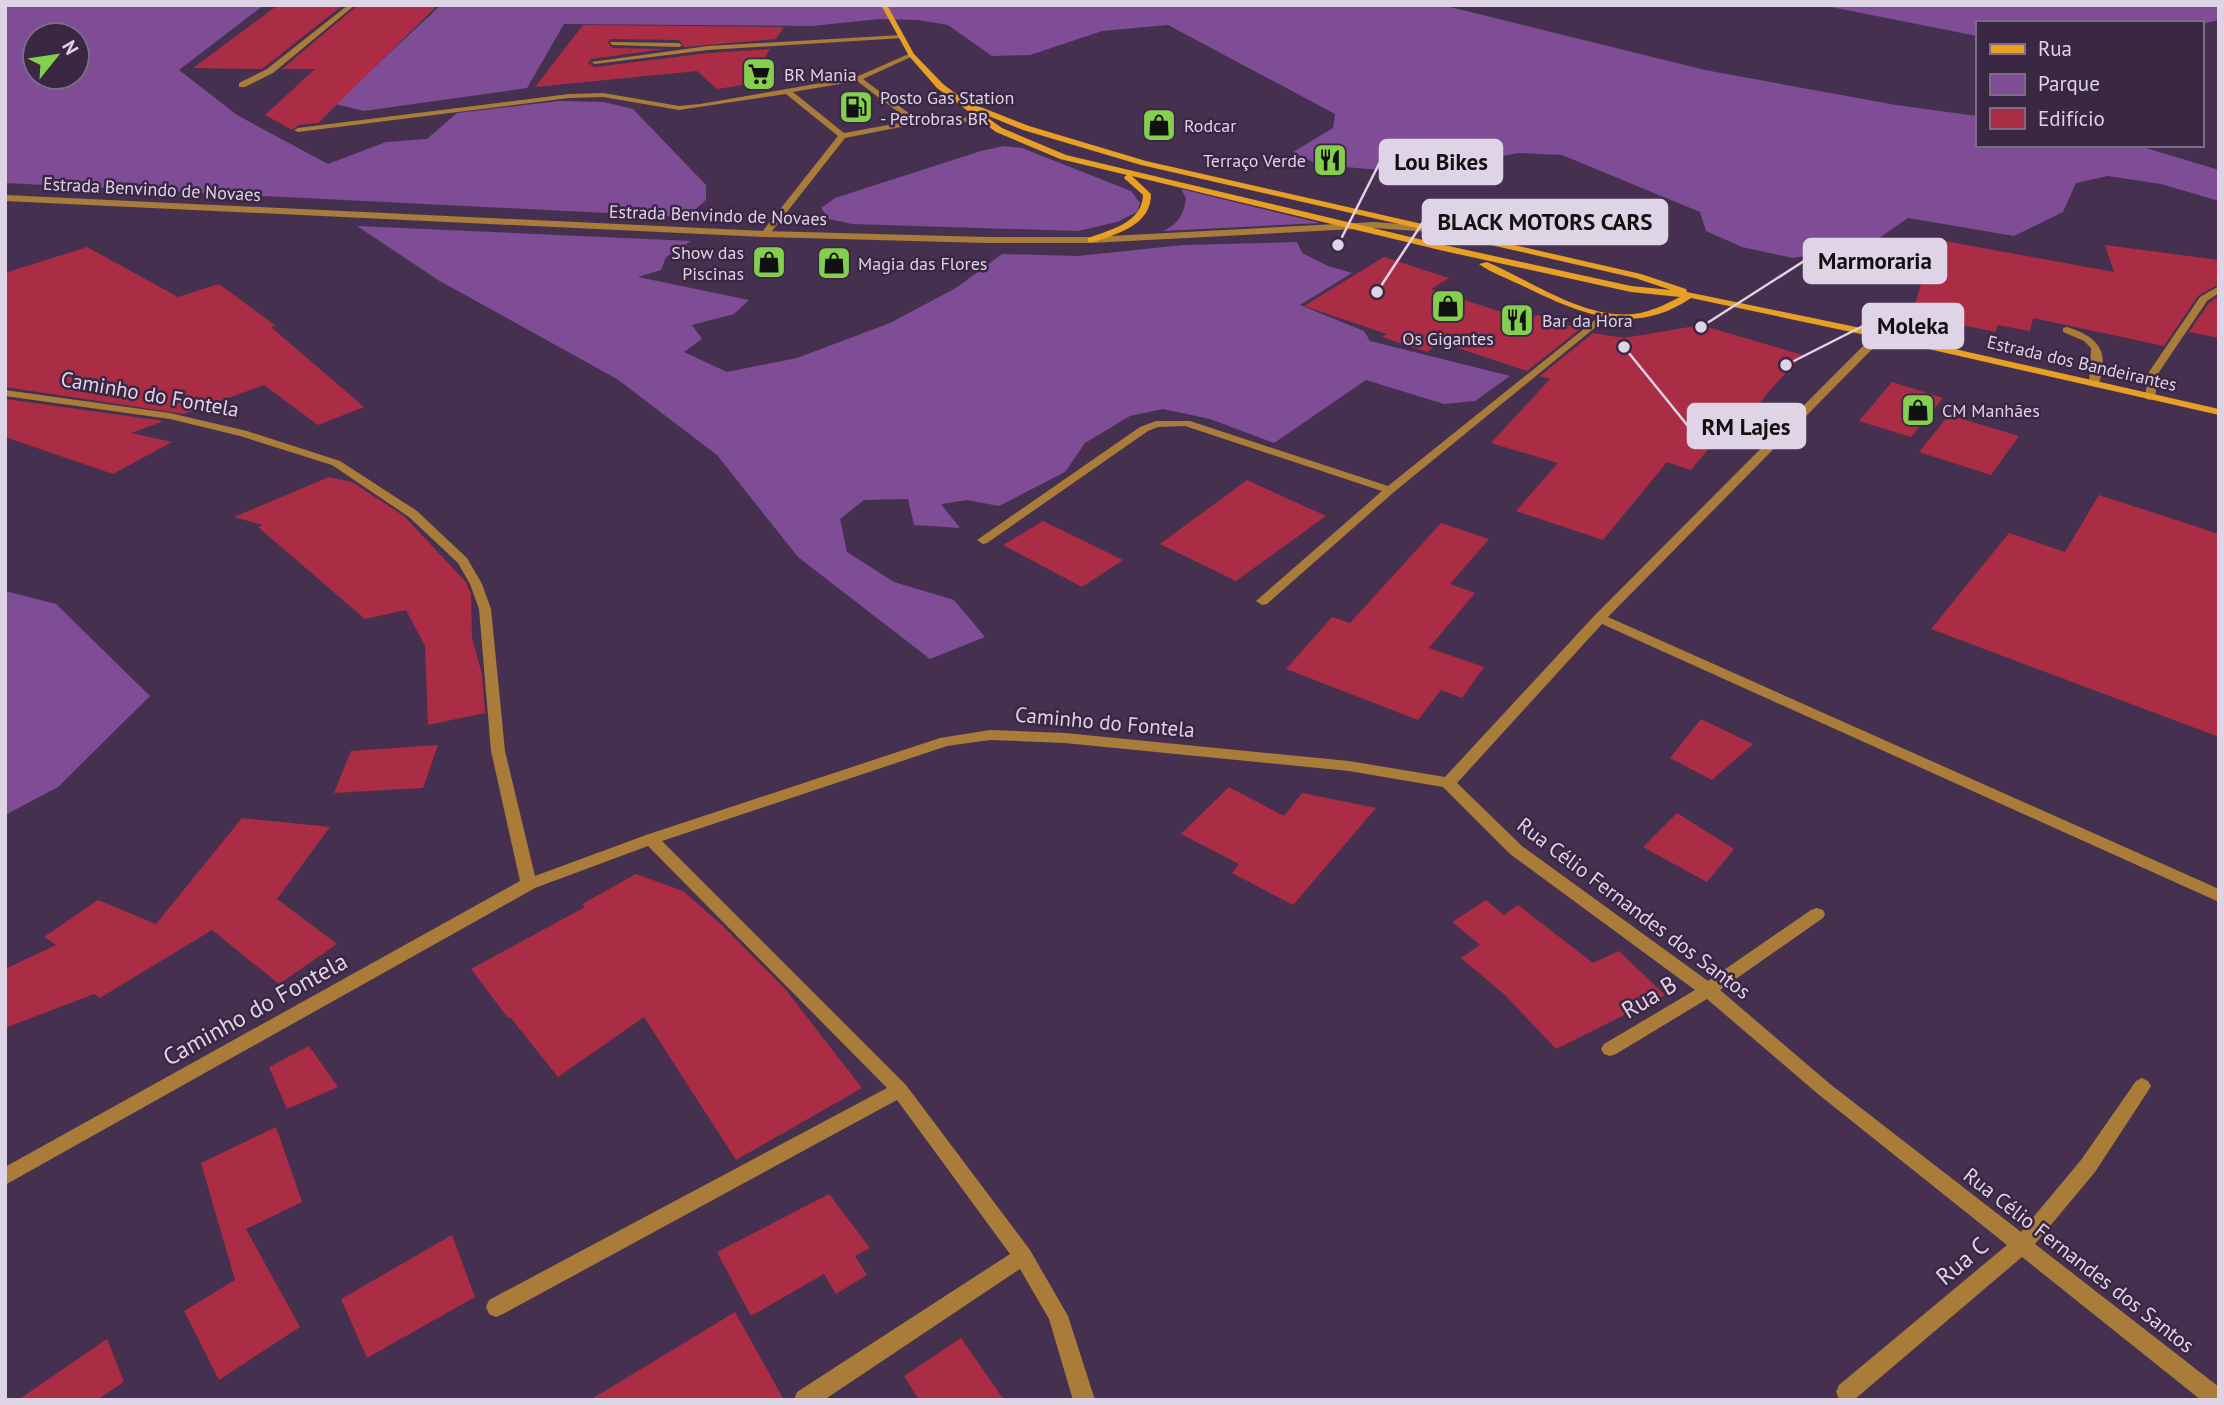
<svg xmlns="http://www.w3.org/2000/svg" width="2224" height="1405" font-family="'PT Sans',sans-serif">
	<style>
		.green { fill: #7f4c96; fill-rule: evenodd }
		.building { fill: #aa2c45 }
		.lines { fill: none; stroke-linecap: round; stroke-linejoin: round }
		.service { fill: #a97c3a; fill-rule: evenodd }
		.minor { fill: #a97c3a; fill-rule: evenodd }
		.tertiary { fill: #a97c3a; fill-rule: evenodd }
		.secondary { fill: #e79f24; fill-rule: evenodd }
		.labels { text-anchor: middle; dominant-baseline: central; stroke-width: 5; stroke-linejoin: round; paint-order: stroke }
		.far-poi-label { font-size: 18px; fill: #dfd3e6; stroke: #3a2744; text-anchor: start }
		.far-street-label { font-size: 18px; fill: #dfd3e6; stroke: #3a2744 }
		.street-label { font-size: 21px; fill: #dfd3e6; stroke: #3a2744 }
		.near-street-label { font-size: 24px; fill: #dfd3e6; stroke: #3a2744 }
		.leader { fill: none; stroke: #dfd3e6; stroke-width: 2.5 }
		.callout-dot { fill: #dfd3e6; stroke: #3a2744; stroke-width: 2.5 }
		.callout { fill: #dfd3e6; stroke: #dfd3e6; stroke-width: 2.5 }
		.callout-label { font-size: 23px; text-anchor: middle; font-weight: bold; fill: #111 }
	</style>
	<rect width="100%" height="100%" fill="#45314f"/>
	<path class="green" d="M5,5H264L179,70L237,115L328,164L386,142L427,139L457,113L559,101L604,102L633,109L706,185V200L686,217L5,183ZM77,35V77H35V35Z
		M441,5H1442L1705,70L1896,105L1977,116V145H2136L2219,170V201L2161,184L2108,176L2076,183L2063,212L2014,236L1908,218L1869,245L1793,258L1742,247L1706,231L1700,212L1562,155L1519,153L1408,172L1319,165L1293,152L1333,128L1335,114L1168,25L1102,31L1030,55L992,56L948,25L918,20L880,19L812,26L564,24L527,88L364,111L335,104Z
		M1821,5H2219V20L2201,24L1977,23V36Z
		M1004,146L1022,148L1131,191L1140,203L1137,212L1117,222L1078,231L852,224L829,219L821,208L835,198L981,151Z
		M1181,189L1320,223L1163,231C1178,224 1184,215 1186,198Z
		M357,226L691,241L666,257L661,270L638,277L749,300L734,314L692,325L702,339L684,352L727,372L797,358L890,323L956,288L1002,254L1078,256L1183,245L1297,242L1302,253L1328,266L1352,273L1300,305L1364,331L1370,341L1510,376L1475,401L1444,404L1366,380L1274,443L1210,419L1163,409L1130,416L1085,443L1065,472L999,506L967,500L941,504L960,528L914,525L908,499L864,500L840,519L847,552L894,582L954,600L985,637L930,659L798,557L717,455L617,379L438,280Z
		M5,591L56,604L150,696L58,787L5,815Z"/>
	<path class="building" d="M278,5H343L262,69L193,68Z
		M358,5H438L318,123L298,125L292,130L265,115L315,69H282Z
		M583,25L784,27L776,39L684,47L679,40L610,39L608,43L612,48L665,49L591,59L588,63L595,67L708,53L770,49L749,84L717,89L697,71L535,87Z
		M1934,239L2114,272L2105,245L2219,260V284L2198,296L2164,346L2033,318L2030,331L1997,325L1996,332L1912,315Z
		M87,247L178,297L219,284L276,326L271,327L364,407L318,425L264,385L184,414L5,387V273Z
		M1384,257L1449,278L1431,289L1529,321L1537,315L1580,329L1527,371L1440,342L1427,352L1382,337L1387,334L1304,306Z
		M2219,296V338L2189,332L2209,303Z
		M1701,325L1803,355L1769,391L1736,434L1724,430L1691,470L1667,462L1603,540L1516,511L1558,463L1491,443L1550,379L1540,376L1593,333L1624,338Z
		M1892,382L1943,398L1911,437L1859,421Z
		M5,399L164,421L131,433L172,442L113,474L5,437Z
		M1949,415L2019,436L1991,475L1919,452Z
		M329,477L352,482L404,516L466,582L471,594L472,638L482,674L485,713L428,725L425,646L406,610L365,619L258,527L263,525L234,517Z
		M1247,480L1326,516L1236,581L1160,544Z
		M2099,495L2219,534V737L1931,629L2009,533L2065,552Z
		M1043,521L1123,560L1082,587L1003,545Z
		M1441,523L1489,539L1450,584L1475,593L1429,648L1484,667L1462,698L1441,690L1418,720L1286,669L1332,617L1350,623Z
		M1701,719L1753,744L1712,780L1670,758Z
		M438,745L423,788L334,793L351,751Z
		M1229,787L1284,816L1302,793L1376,808L1293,905L1232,873L1239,864L1181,834Z
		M1677,813L1734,849L1707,882L1643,847Z
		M242,818L330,827L277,899L337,944L279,984L212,930L100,998L94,994L5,1028V969L56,945L44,937L98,900L156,924Z
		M636,874L683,891L724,927L786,990L862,1088L736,1160L644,1017L558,1077L510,1017L508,1018L471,969L585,907L582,904Z
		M1486,900L1504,915L1518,905L1593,963L1619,951L1665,995L1556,1049L1506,996L1461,958L1480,945L1452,922Z
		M309,1046L338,1087L287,1109L269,1067Z
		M276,1127L302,1202L246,1229L300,1327L219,1380L184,1311L235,1280L201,1163Z
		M829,1194L870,1248L855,1256L867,1275L836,1294L824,1274L751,1316L717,1252Z
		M452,1235L475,1297L367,1358L341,1299Z
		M735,1312L784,1400H590Z
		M961,1338L1004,1400H919L904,1376Z
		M107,1339L124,1382L97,1400H18Z"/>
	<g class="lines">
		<path class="service" d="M901,35L903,38L708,50L595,64L591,62L708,46Z
			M610,42L679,43L682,45L679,47L612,45Z
			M911,53L913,56L863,79L918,120L981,117H984V121L916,124L845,138L768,236H762V232L838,136L786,94L679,110L603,97L569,98L298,132L294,130L298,128L569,94L603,93L679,106L700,104L856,77ZM857,81L910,121L844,133L793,92Z
			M2219,286V293L2207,301L2159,372L2155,397L2150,400L2146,399L2145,397L2149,372L2200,297Z
			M2067,327C2100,337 2110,353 2098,386H2090L2089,384L2091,348L2084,341L2063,332V328Z"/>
		<path class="minor" d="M348,5H355L273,73L245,87H239V83L267,69Z
			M1605,312L1610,315L1608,317L1394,492L1267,604L1262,605L1256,601L1382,491L1185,426L1158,427L1148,431L987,543L983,544L977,540L1140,427L1156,421H1190L1388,486Z
			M1880,332L1884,333V337L1608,617L2219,889V902L1602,624L1457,783L1522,846L1708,981L1811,910L1817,908L1823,910L1825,914L1823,918L1720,990L1830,1084L2021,1232L2081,1160L2136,1081L2142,1078L2148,1081L2151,1086L2148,1091L2095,1172L2035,1244L2219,1387V1400H2201L2022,1257L1855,1399H1839L1836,1392L1839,1385L2007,1245L1818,1094L1707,999L1616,1054L1610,1056L1604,1054L1601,1049L1604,1044L1695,990L1510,854L1443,787L1349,771L1065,743L990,740L947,746L662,841L906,1085L1030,1250L1068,1316L1095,1400H1073L1049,1319L1020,1269L824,1400H794L797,1392L1010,1254L897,1100L503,1314L496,1317L489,1314L486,1307L489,1300L887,1088L648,846L535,888L5,1185V1167L520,881L491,751L479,609L470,584L458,563L409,517L332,465L240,436L170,419L5,396V390L170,413L247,431L340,461L417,511L467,558L482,584L491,609L505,751L535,876L646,835L940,738L990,730L1065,733L1349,761L1445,777L1595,615L1876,333Z"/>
		<path class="tertiary" d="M5,195L765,231L987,237H1091L1374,222L1430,226L1434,229L1430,232L1374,228L1091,243H987L765,237L5,201Z"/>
		<path class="secondary" d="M881,5H887L914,54L943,84L972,106H978L1029,126L1146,161L1641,274L1686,289L1687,292L1880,332L2219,409V415L1880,338L1691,298C1633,338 1579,313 1523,286C1509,279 1491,273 1479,264L1487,262C1532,281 1583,319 1634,314C1651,312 1666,304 1680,297L1631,292L1444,251L1132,176L1151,194C1151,225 1119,233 1094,242H1088V238C1110,230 1142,223 1143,195L1125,179L1124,177L1127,175L1060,159L996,132L937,88L909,56ZM981,113L1023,130L1141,165L1635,278L1671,290L1631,286L1444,245L1066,155L1002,128Z"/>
	</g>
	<defs>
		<g id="supermarket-square" transform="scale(1.75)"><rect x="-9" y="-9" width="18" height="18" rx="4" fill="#84cf4d" stroke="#3a2744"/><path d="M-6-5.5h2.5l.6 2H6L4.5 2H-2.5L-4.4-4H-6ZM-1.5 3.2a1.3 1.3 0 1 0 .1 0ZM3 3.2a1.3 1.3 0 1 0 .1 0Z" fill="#111"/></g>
		<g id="fuel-square" transform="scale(1.75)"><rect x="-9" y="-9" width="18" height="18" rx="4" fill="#84cf4d" stroke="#3a2744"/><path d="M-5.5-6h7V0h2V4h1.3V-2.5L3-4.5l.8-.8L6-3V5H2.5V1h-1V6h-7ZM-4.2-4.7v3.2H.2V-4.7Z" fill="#111"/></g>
		<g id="shop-square" transform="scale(1.75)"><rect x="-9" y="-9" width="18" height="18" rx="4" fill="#84cf4d" stroke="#3a2744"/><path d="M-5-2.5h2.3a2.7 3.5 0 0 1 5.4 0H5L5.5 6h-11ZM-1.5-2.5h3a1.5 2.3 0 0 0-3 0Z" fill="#111"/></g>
		<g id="restaurant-square" transform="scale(1.75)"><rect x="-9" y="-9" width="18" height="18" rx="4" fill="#84cf4d" stroke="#3a2744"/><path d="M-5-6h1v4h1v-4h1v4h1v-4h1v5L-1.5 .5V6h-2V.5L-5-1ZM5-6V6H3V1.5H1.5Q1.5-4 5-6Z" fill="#111"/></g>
	</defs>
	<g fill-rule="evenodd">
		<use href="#supermarket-square" x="759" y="74"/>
		<use href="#fuel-square" x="856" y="107"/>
		<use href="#shop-square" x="1159" y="125"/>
		<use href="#restaurant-square" x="1330" y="160"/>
		<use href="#shop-square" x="769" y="262"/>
		<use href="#shop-square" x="834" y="263"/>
		<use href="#shop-square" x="1448" y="306"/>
		<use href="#restaurant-square" x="1517" y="320"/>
		<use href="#shop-square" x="1918" y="410"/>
	</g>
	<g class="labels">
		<g class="far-poi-label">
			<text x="784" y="74">BR Mania</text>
			<text x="880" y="97">Posto Gas Station<tspan x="880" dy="21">- Petrobras BR</tspan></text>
			<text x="1184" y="125">Rodcar</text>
			<text x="1306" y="160" text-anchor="end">Terraço Verde</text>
			<text x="744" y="252" text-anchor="end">Show das<tspan x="744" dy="21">Piscinas</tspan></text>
			<text x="858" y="263">Magia das Flores</text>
			<text x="1542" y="320">Bar da Hora</text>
			<text x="1448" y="338" text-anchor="middle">Os Gigantes</text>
			<text x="1942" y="410">CM Manhães</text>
		</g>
		<g class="far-street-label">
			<text transform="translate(152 189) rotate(3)">Estrada Benvindo de Novaes</text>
			<text transform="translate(718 215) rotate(2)">Estrada Benvindo de Novaes</text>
			<text transform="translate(2082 363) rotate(13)">Estrada dos Bandeirantes</text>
		</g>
		<g class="street-label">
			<text transform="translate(150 394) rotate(10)">Caminho do Fontela</text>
			<text transform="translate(1105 722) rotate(5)">Caminho do Fontela</text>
			<text transform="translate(1634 908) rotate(37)">Rua Célio Fernandes dos Santos</text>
			<text transform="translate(2079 1260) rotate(38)">Rua Célio Fernandes dos Santos</text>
		</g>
		<g class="near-street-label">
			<text transform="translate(1649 997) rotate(-31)">Rua B</text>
			<text transform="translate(255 1009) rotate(-29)">Caminho do Fontela</text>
			<text transform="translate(1962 1261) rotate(-40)">Rua C</text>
		</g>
	</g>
	<path class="leader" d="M1338 245L1380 162M1377 292L1423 222M1701 327L1804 261M1786 365L1863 326M1624 347L1688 426"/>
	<g class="callout-dot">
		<circle cx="1338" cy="245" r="7"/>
		<circle cx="1377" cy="292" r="7"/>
		<circle cx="1701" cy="327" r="7"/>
		<circle cx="1786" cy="365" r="7"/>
		<circle cx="1624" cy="347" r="7"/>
	</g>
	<g class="callout">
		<rect x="1380" y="140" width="122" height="44" rx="7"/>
		<rect x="1423" y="200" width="244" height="44" rx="7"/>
		<rect x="1804" y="239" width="142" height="44" rx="7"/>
		<rect x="1863" y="304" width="100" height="44" rx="7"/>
		<rect x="1688" y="404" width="117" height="44" rx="7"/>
	</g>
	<g class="callout-label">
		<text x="1441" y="170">Lou Bikes</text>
		<text x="1545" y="230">BLACK MOTORS CARS</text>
		<text x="1875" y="269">Marmoraria</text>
		<text x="1913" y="334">Moleka</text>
		<text x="1746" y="435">RM Lajes</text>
	</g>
	<rect width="2224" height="1405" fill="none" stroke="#dfd3e6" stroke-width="14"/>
	<rect x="1976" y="21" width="228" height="126" fill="#3a2744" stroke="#7c6c85" stroke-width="2"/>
	<rect x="1990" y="44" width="35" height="10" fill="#e79f24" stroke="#7c6c85" stroke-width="2"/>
	<text x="2038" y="56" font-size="21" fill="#dfd3e6">Rua</text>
	<rect x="1990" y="74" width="35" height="21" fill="#7f4c96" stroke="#7c6c85" stroke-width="2"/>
	<text x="2038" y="91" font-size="21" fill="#dfd3e6">Parque</text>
	<rect x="1990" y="108" width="35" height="21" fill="#aa2c45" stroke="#7c6c85" stroke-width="2"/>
	<text x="2038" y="126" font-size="21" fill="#dfd3e6">Edifício</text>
	<g transform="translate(56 56) rotate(60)"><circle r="33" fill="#3a2744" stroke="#7c6c85" stroke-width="2"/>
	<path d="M0-5L12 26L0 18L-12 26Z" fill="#84cf4d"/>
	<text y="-10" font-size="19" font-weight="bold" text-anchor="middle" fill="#dfd3e6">N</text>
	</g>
</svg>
